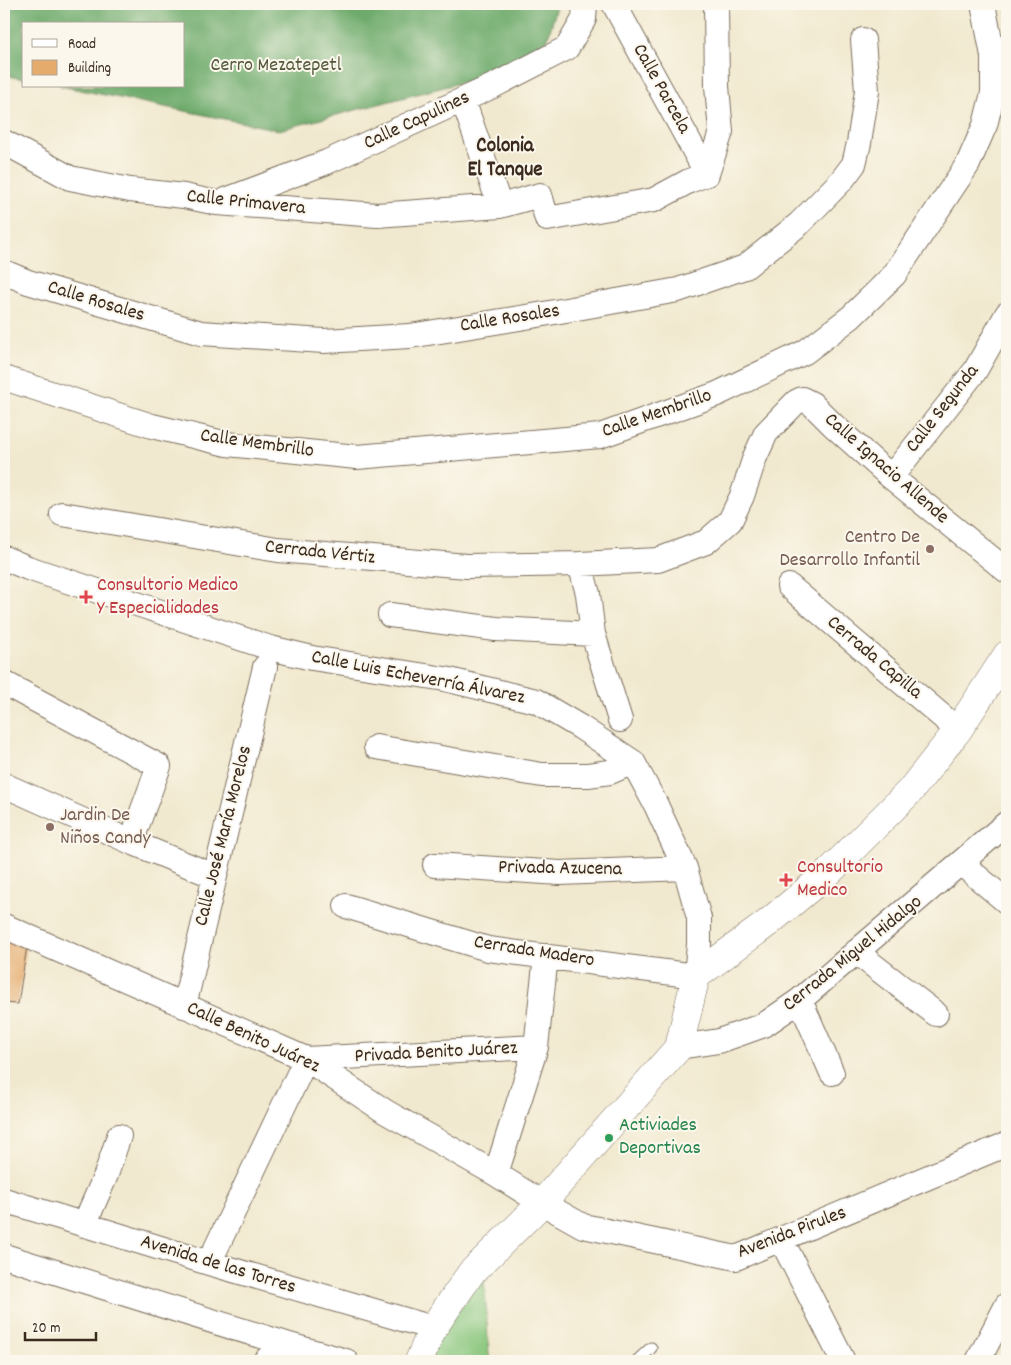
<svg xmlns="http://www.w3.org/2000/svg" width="1011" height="1365" font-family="Dekko,sans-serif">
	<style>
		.green { fill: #88c67d; stroke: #62784e }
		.forest { fill: #6eab6c; stroke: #546a45 }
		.building { fill: #e4ab6d }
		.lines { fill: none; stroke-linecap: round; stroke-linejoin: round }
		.service-casing { stroke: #7b6d5c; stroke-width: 13 }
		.minor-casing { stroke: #7b6d5c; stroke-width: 26 }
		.tertiary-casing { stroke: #7b6d5c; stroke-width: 29 }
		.service { stroke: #fff; stroke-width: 11 }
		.minor { stroke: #fff; stroke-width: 24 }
		.tertiary { stroke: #fff; stroke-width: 28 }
		.education-dot { fill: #8d6e63; stroke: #fbf7ec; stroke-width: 2 }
		.health-dot { fill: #e0444e; stroke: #fbf7ec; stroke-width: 2 }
		.leisure-dot { fill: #2e9e5b; stroke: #fbf7ec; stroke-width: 2 }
		.labels { text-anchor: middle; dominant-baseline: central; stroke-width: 4; stroke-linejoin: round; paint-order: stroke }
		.park-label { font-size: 20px; fill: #52593a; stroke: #fbf7ec }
		.street-label { font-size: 20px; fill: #3b2a1e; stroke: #fbf7ec }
		.education-label { font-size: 20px; fill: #785e54; stroke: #fbf7ec; text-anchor: end }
		.health-label { font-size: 20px; fill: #be3a42; stroke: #fbf7ec; text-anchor: start }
		.leisure-label { font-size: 20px; fill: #27864d; stroke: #fbf7ec; text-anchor: start }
		.neighbourhood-label { font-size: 21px; font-weight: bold; fill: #3b2a1e; stroke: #fbf7ec }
	</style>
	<rect width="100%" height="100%" fill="#fbf7ec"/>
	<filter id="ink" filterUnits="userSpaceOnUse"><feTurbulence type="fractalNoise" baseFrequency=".02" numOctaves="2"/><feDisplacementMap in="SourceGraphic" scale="10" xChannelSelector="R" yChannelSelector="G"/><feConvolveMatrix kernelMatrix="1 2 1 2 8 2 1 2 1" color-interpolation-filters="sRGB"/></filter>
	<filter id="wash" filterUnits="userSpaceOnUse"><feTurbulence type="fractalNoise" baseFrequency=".0096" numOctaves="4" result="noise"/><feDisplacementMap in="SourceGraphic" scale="20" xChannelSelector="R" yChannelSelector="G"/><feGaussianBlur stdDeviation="1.12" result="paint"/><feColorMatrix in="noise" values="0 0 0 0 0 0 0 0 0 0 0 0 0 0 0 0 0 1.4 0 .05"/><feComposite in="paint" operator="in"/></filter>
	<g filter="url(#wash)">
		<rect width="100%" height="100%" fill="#f1e9cf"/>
		<path class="green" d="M484,1276L489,1355L494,1361H430L439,1337Z"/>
		<path class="forest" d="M4,4H558L547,41L479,78L279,130L60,86H184V24H24V79L13,77L4,71Z"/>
		<g id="blocks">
			<path class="building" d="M4,936L27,946L18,1004L4,1003Z"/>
		</g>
	</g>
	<g filter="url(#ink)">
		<use href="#blocks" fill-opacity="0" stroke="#7b6d5c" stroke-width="1"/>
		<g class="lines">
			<g class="service-casing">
				<path id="service" d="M637,1361L651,1348"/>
			</g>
			<g class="minor-casing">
				<path id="minor" d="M614,4L707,174
					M463,100L500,206
					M4,142L70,178L130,190L184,196L217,203L377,215L500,206L540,195L547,219L654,200L689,181L707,174L721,132L717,86L716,4
					M226,200L327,162L493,86L567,48L584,19L585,4
					M4,272L28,282L201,333L324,341L410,336L538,315L678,290L745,267L799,224L842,180L854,164L859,143L867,91L863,40
					M4,378L152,426L227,444L357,457L600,436L717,394L805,352L851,317L894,275L968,164L985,125L993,93V56L983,4
					M891,477L975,371L1007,314
					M62,514L278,550L467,566L580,564L658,560L706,542L730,521L742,496L755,457L766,433L796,402L802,399L812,404L833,425L891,477L1007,571
					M4,558L28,568L270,648L312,658L445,679L536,701L580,727L633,762L656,805L685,868L699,918V944L696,976L488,949L346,906
					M580,564L588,594L593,634L620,720
					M789,586L958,730
					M390,615L496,629L593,634
					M4,683L159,766L131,842
					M376,747L542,775H588L610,772L633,762
					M4,785L131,842L214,876
					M962,864L1007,902
					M435,865L560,873L685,868
					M4,926L306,1059L386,1112L496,1174L542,1203L583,1226L736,1258L1007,1144
					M856,952L936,1014
					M800,1000L832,1073
					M184,1006L265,667
					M679,1047L719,1041L764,1025L800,1000L1007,823
					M496,1174L536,1047L546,956
					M4,1200L209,1263L433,1328
					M84,1225L106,1175L119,1136
					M781,1239L843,1361
					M4,1256L286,1344L346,1361
					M209,1263L306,1059L536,1047
					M265,1361L286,1344
					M978,1361L1007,1305"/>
			</g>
			<g class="tertiary-casing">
				<path id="tertiary" d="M419,1361L433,1328L471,1273L542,1203L679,1047L696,976L769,922L829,872L910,791L958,730L1007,655"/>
			</g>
			<use href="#service" class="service"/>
			<use href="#minor" class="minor"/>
			<use href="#tertiary" class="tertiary"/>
		</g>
	</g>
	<g class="education-dot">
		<circle cx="930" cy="549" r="5"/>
		<circle cx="50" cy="827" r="5"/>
	</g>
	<g class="health-dot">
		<path d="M83.5 589.5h5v5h5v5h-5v5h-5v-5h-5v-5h5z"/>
		<path d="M783.5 872.5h5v5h5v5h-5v5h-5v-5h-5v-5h5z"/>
	</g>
	<circle class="leisure-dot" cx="609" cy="1138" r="5"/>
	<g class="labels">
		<g class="park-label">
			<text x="276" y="66">Cerro Mezatepetl</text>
		</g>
		<g class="street-label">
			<text transform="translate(661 89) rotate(61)">Calle Parcela</text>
			<text transform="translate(417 121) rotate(-25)">Calle Capulines</text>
			<text transform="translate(246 203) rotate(6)">Calle Primavera</text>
			<text transform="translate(96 302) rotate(17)">Calle Rosales</text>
			<text transform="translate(510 319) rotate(-9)">Calle Rosales</text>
			<text transform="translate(943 409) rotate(-52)">Calle Segunda</text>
			<text transform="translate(657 414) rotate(-19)">Calle Membrillo</text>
			<text transform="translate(257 444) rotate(8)">Calle Membrillo</text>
			<text transform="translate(886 469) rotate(41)">Calle Ignacio Allende</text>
			<text transform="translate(320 553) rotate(6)">Cerrada Vértiz</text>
			<text transform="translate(874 658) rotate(40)">Cerrada Capilla</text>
			<text transform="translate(418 678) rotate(11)">Calle Luis Echeverría Álvarez</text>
			<text transform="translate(224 836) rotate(-76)">Calle José María Morelos</text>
			<text transform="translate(560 869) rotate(1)">Privada Azucena</text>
			<text transform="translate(534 952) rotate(9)">Cerrada Madero</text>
			<text transform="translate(853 954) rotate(-39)">Cerrada Miguel Hidalgo</text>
			<text transform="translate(253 1038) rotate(25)">Calle Benito Juárez</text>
			<text transform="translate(436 1053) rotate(-3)">Privada Benito Juárez</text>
			<text transform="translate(792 1233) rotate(-21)">Avenida Pirules</text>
			<text transform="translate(218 1265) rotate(17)">Avenida de las Torres</text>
		</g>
		<g class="education-label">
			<text x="920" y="538">Centro De<tspan x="920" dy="23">Desarrollo Infantil</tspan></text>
			<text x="60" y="816" text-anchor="start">Jardin De<tspan x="60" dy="23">Niños Candy</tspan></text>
		</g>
		<g class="health-label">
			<text x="97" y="586">Consultorio Medico<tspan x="97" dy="23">Y Especialidades</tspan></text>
			<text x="797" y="868">Consultorio<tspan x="797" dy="23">Medico</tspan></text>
		</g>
		<g class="leisure-label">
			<text x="619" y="1126">Activiades<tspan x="619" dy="23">Deportivas</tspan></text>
		</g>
		<g class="neighbourhood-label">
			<text x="505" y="147">Colonia<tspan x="505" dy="24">El Tanque</tspan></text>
		</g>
	</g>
	<rect width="1011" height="1365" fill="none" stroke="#fbf7ec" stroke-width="20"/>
	<rect x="22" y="22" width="162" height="65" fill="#fbf7ec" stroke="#aea59a"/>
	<rect x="32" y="39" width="25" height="8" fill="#ffffff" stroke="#aea59a"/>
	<text x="68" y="48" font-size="15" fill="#3b2a1e">Road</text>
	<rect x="32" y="60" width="25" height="15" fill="#e4ab6d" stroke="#aea59a"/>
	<text x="68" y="72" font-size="15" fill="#3b2a1e">Building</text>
	<path d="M25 1332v8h71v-8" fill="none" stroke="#3b2a1e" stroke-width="2.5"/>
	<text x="32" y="1332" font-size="15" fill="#3b2a1e" stroke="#fbf7ec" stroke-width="4" paint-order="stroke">20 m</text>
</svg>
